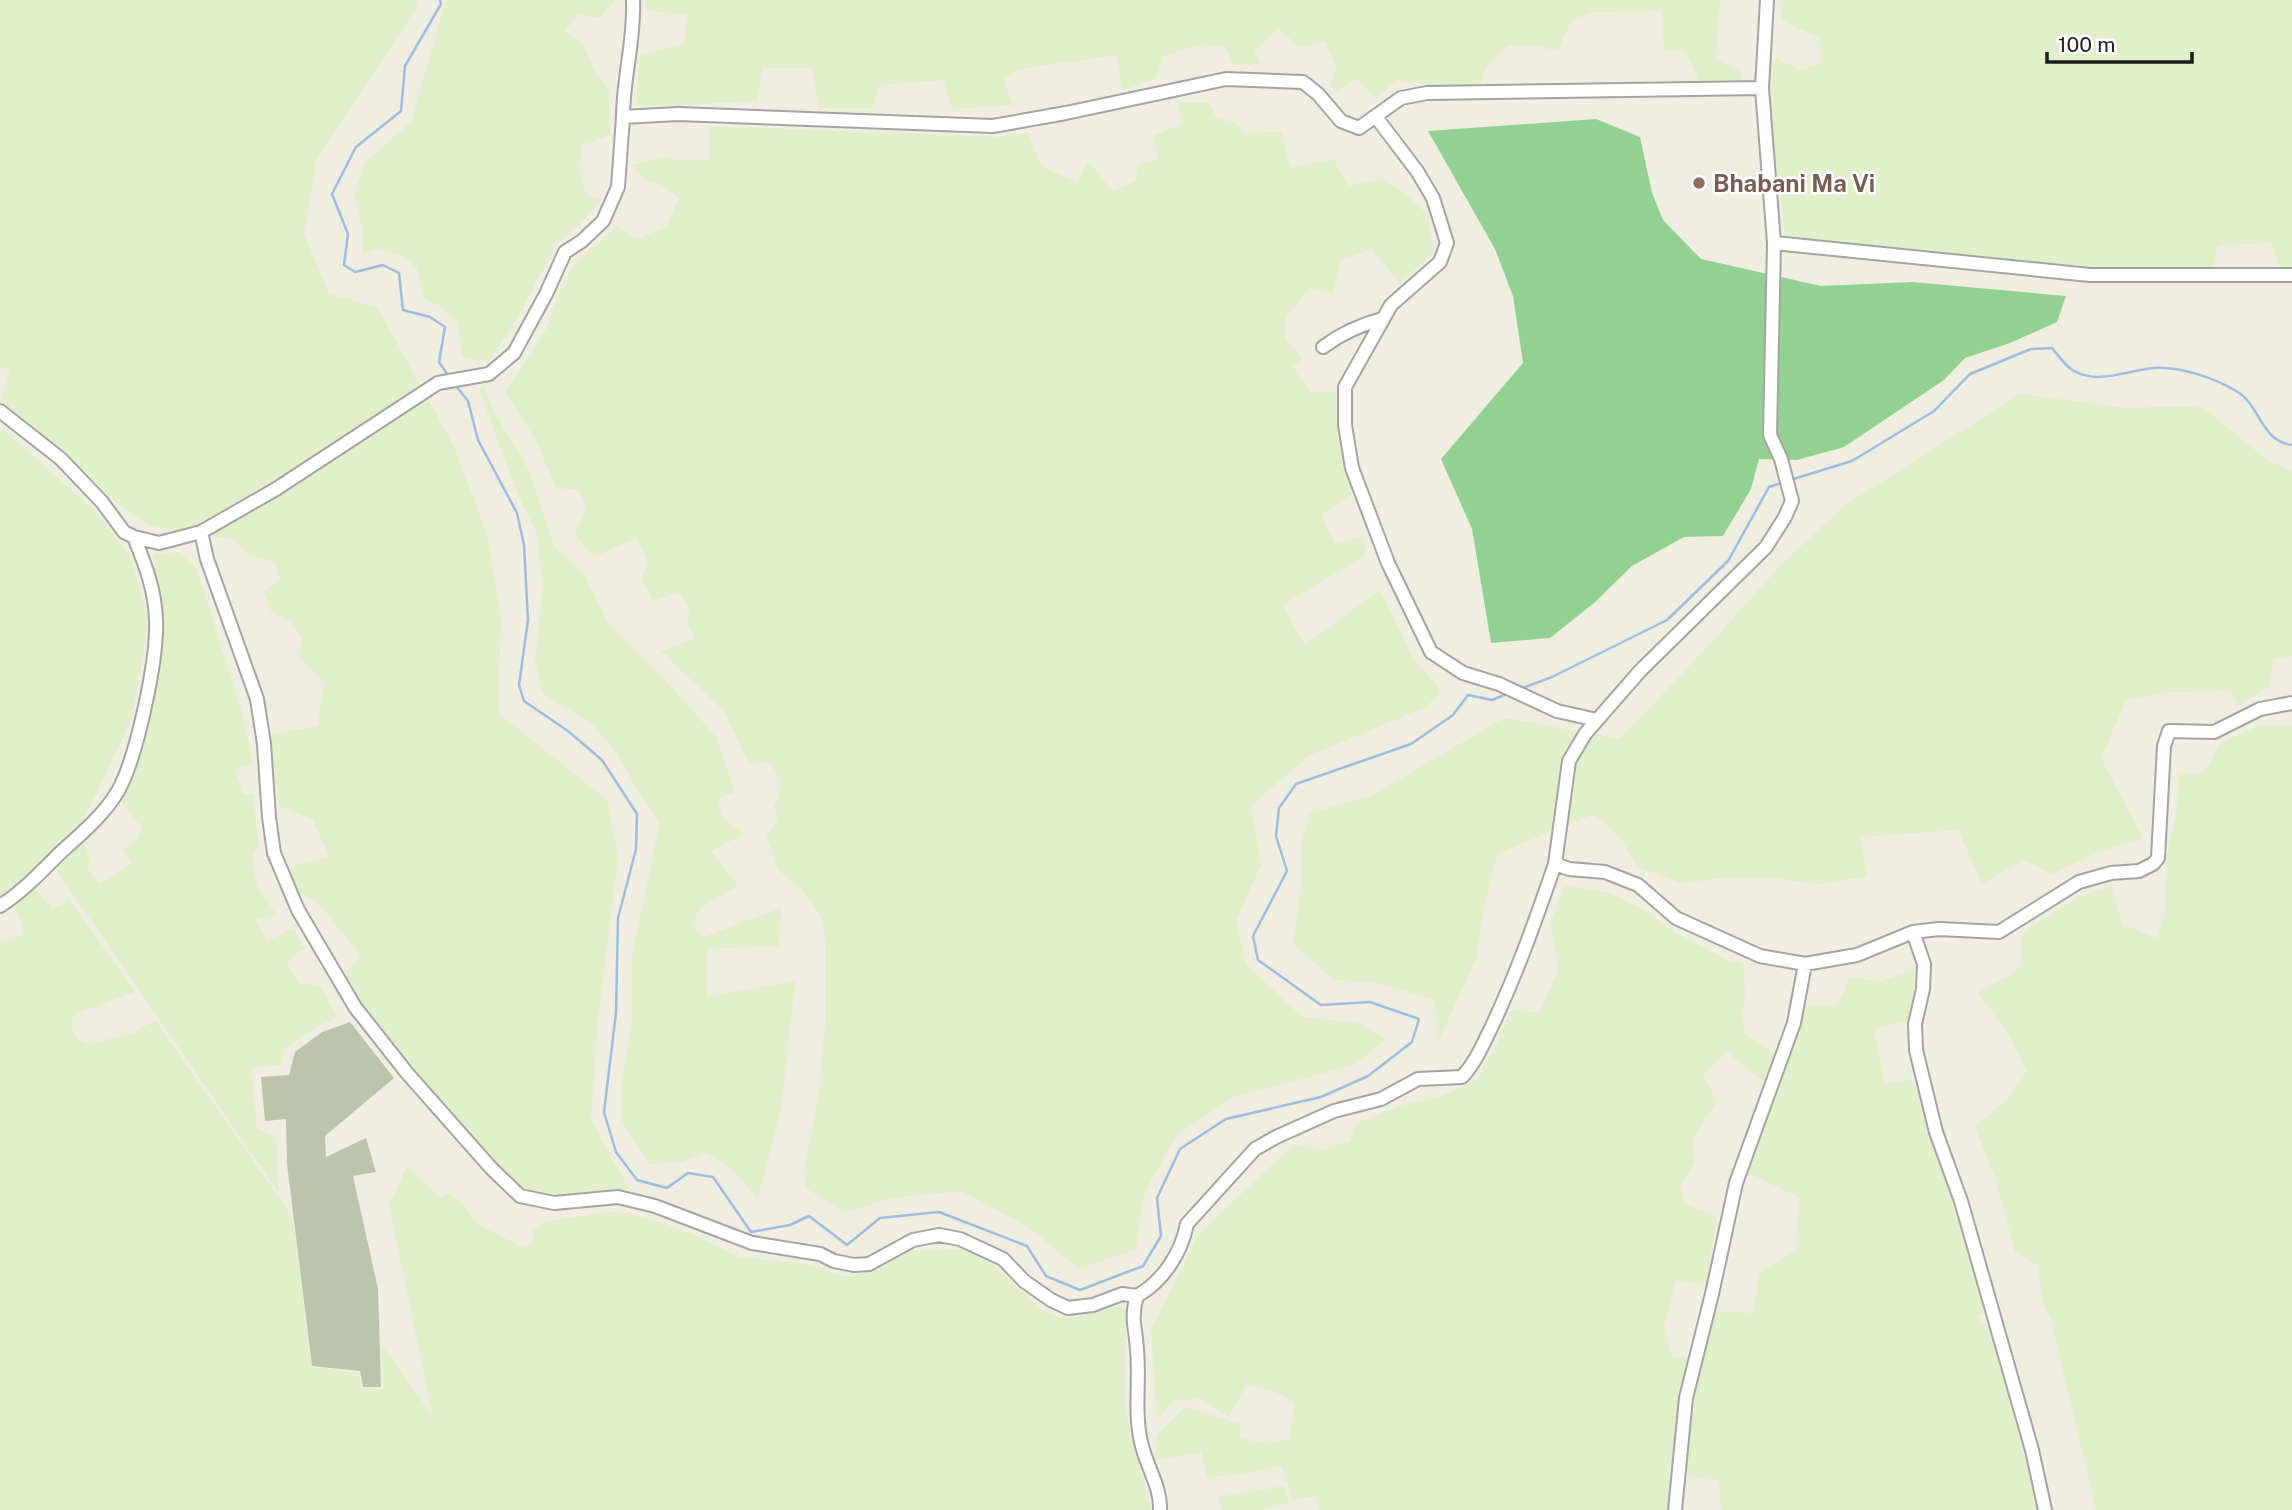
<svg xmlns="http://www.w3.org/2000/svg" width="2292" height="1510" font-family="'Public Sans',sans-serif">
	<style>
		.construction { fill: #bdc4ac }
		.farmland { fill: #e2efcb }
		.forest { fill: #93d193 }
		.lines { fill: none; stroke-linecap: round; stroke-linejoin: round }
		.stream { stroke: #9ebde0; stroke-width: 2.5 }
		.minor-casing { stroke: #a4a4a4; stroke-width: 16 }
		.minor { stroke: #fff; stroke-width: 12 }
		.education-dot { fill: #8d6e63; stroke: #fff; stroke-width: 2.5 }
		.labels { text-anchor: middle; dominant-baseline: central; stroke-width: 5; stroke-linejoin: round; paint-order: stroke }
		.education-label { font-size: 24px; font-weight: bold; fill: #785e54; stroke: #fff; text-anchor: start }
	</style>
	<rect width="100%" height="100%" fill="#efeee1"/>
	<path class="construction" d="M350,1022L394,1078L325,1136L326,1157L366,1138L376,1172L353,1176L378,1289L381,1387H363L360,1371L312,1366L287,1164L286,1119L265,1121L261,1077L289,1075L295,1052L322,1032Z"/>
	<path class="farmland" d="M0,0H417L418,5L316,160L304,234L329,294L377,307L454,446L487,534L501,617L498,713L607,800L618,856L598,1019L591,1120L629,1189L533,1206L476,1147L389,1048L340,979L361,955L318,903L294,890L291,867L329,856L313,820L278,805L270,735L318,726L324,682L298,657L303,639L292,623L271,611L264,592L280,580L275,562L248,555L235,540L150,526L114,501L64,451L0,403L10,369L0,368Z
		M446,0H615L599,18L579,14L565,31L582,43L596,73L609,90L610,135L581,146L580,171L586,195L602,199L585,219L556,245L513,326L488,363L462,357L458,323L441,306L424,299L417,268L402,256L377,248L363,254V230L354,194L365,163L411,122Z
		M645,0H1720L1716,59L1742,72V84L1699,82L1686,51H1664L1662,11L1592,12L1571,20L1558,51L1533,45H1508L1485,68L1481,86L1435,85L1397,80L1376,98L1355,78L1337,92L1330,85L1337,67L1325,41L1300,47L1278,29L1254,51L1260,64L1234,65L1225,47L1202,44L1163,56L1156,78L1122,91L1117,55L1019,69L1003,79L1013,105L952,109L944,80L879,85L872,108H819L812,68H762L757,101L640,107L636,100L640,55L684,44L687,15L646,10Z
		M1780,0H2292V273L2281,274L2272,243L2218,245L2213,269L2021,265L1786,242L1769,117L1774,58L1801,70L1821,63L1819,38L1781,20Z
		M1178,102L1208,103L1217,118L1236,123L1243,133L1282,132L1290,168L1333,159L1349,186L1381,179L1404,192L1428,215L1433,254L1400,283L1372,249L1340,261L1333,294L1310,288L1286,317L1285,338L1303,359L1292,366L1310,392H1338L1342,448L1353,494L1321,515L1335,544L1364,536L1365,556L1282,605L1305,645L1380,590L1412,656L1441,691L1426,707L1308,756L1251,806L1261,865L1236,921L1246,964L1302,1017L1358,1023L1386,1039L1354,1065L1233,1097L1177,1135L1144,1193L1136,1249L1079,1269L1030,1228L961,1191L891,1198L844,1213L806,1188L804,1171L819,1094L825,1025V937L820,915L801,889L778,870L766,836L778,820L774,806L779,797L780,780L770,762L749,764L724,711L661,651L695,639L688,626L689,608L680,592L653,601L642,578L648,562L636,538L594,557L575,535L586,507L579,490L556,488L536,440L505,392L546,329L558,296L573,266L617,226L637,239L666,227L679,199L666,187L644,179L632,165L667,157L679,161L709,159V126L996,137L1028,133L1041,166L1077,183L1088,162L1113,191L1136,181L1137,166L1158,159L1153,136L1182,124Z
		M484,387L495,414L529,470L554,546L584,575L609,624L667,682L716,737L735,792L718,798L722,817L744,834L711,851L738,886L701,907L691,925L703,937L781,908L779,946L706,949L707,997L795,981L782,1103L758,1198L727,1165L706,1153L682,1162L649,1164L622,1121V1079L632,1023V956L660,822L639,793L617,753L592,724L542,693L535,660L543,588L537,534L516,490L479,389Z
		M2020,394L2124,408L2201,406L2267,460L2292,471V656L2273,658L2270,686L2238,706L2231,691L2167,692L2126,700L2101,758L2143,838L2097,853L2052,874L2024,860L1982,884L1958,830L1861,837L1867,876L1818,884L1773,878H1723L1681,883L1638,867L1620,837L1594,814L1497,854L1481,921L1477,956L1437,1045L1435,1000L1373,982L1334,980L1293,943L1301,888L1302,841L1310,813L1371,796L1504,718L1620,739L1711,643L1781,565L1844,506Z
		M0,428L10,435L95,511L130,556L149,620L132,718L83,821L43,861L44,864L0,901Z
		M179,552L196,568L241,708L253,764L235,768L244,794H253L259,844L252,856L257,886L276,914L256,920L267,941L294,928L305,950L299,951L286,964L300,984L320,985L337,1018L317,1026L285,1049L280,1065L251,1067L257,1129L276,1136L279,1193L55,868L84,843L91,861L86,866L99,884L132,864L123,849L138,839L142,828L120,800L142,745L162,631L153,555Z
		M2261,725L2292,726V1510H2096L2051,1320L2042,1301L2038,1265L2015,1252L1995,1177L1975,1127L2010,1097L2027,1071L2008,1034L1978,992L2011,975L2021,965V934L2079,896L2111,886L2123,925L2157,938L2165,911L2167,853L2176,816L2179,775L2205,772L2220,743Z
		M1564,886L1610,893L1648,912L1675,932L1727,960L1743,963L1745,993L1742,1014L1745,1035L1777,1054L1763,1081L1726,1051L1703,1075L1717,1102L1705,1118L1693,1141L1695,1162L1680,1186L1685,1204L1717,1216L1706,1284L1676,1281L1664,1325L1672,1357L1691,1358L1682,1392L1667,1510H1319L1315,1496L1293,1500L1281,1466L1236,1475L1207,1477L1201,1452L1154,1460L1157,1435L1185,1407L1241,1424L1239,1438L1267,1444L1289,1439L1295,1403L1272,1390L1247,1384L1229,1417L1202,1399L1174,1400L1157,1419L1151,1330L1198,1235L1293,1145L1324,1150L1350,1141L1355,1124L1399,1106L1442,1096L1478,1079L1499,1039L1510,1011L1540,1012L1558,971L1551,923Z
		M34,888L52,908L62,905L69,899L135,992L78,1013L71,1019L72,1032L79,1040L89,1044L133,1033L155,1020L293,1218L312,1367L359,1373L362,1388L383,1389L382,1345L433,1417L389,1205L407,1167L440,1198L445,1194L451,1195L462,1202L477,1224L524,1248L532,1244L533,1231L543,1222L607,1212L628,1213L660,1222L693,1234L739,1257L805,1264L844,1276H855L909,1251L962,1249L989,1262L1042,1310L1061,1318L1084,1316L1119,1306L1126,1309V1414L1151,1510H0V941L15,939L23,934L22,922L13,903Z
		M1915,969L1918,987L1910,1020L1874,1029L1885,1084L1912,1080L1925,1109L1986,1312L1978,1315L1981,1325H1989L2037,1502L2036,1510H1721L1719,1481L1684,1475L1688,1405L1716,1311L1753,1313L1760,1272L1795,1251L1800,1198L1745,1171L1803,1006L1838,1005L1849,978L1881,981Z
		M1284,1486L1289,1502L1262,1510H1222L1218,1497Z"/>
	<path class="forest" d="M1596,119L1640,137L1652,193L1663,220L1701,259L1821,286L1912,282L2066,296L2057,322L2010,343L1965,358L1944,380L1844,447L1797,460L1759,459L1751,489L1723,536L1684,537L1632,566L1594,603L1550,638L1491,643L1472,529L1441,459L1523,363L1513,296L1495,249L1428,131Z"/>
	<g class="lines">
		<path class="stream" d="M440,0L441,4L405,66L401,111L356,147L332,194L348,234L344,265L355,272L383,265L399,273L403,310L430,317L445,327L439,362L450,378
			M456,386L468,401L478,440L517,513L524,545L528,620L519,685L524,701L568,731L602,760L637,814L636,849L618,918L616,1013L604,1112L616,1152L637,1180L667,1188L688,1173L713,1177L751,1232L790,1225L809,1216L847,1245L880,1218L939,1212L1027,1246L1046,1276L1080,1290L1143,1266L1161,1236L1157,1198L1180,1149L1226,1119L1321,1097L1368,1076L1412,1042L1419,1019L1370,1002L1321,1005L1258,960L1253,936L1287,871L1276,836L1279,808L1296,784L1411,744L1453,715L1468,695L1492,700L1507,694
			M1790,480L1852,461L1934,411L1970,374L2031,349L2052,348C2058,355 2066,367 2074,371C2100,385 2127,370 2154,368C2179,366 2215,378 2236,391C2261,405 2260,441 2292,445
			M1520,689L1552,677L1667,620L1728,561L1769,487L1784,482"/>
		<g class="minor-casing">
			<path id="minor" d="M1762,88L1774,243L1770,435L1781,459L1792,501L1785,517L1766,547L1640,671L1585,734L1569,761L1555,864L1569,869L1605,872L1638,885L1676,918L1760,956L1805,964L1857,955L1913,932L1939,929L1999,932L2079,882L2111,873L2139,871L2153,864L2158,858L2164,746L2169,731L2214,732L2260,709L2292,703
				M623,117C623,78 635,39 633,0
				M1376,117L1417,171L1433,198L1447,243L1440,262L1391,305L1345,387V425L1352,468L1388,563L1431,652L1463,673L1499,684L1557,711L1597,720
				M1774,243L2090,275H2292
				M1323,347C1342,333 1359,325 1382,319
				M0,411L61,459L102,502L124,532L134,537L159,543L201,532L276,489L438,383L489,374L514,353L546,294L565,252L582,241L603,221L618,187L623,117L678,114L993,126L1066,113L1226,79L1303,82L1318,94L1341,121L1359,128L1401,98L1427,93L1762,88L1767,0
				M201,532L207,559L257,699L264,744L269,817L274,853L298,910L355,1007L407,1073L491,1168L520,1196L554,1203L618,1197L655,1206L752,1243L820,1254L834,1261L854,1265L869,1264L913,1240L939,1235L960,1239L1003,1259L1024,1281L1051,1300L1068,1308L1093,1305L1122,1294L1137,1296
				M0,906C22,892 41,872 60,853C80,835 104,815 118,791C137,757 158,658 156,619C155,590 145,564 134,537
				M1913,932L1924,964L1923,989L1915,1024L1916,1050L1936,1132L1961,1201L2032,1450L2045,1510
				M1160,1510C1161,1486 1146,1466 1141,1442C1134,1412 1140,1380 1137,1350C1136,1328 1130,1319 1137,1296C1163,1281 1181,1254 1187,1224L1255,1149L1276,1137L1334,1111L1381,1099L1418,1079L1462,1077C1476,1062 1483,1044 1492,1026C1517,973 1536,919 1555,864
				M1675,1510L1686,1398L1712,1294L1736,1183L1794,1023L1805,964"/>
		</g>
		<use href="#minor" class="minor"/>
	</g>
	<circle class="education-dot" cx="1699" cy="183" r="7"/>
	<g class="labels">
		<g class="education-label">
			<text x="1713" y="183">Bhabani Ma Vi</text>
		</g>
	</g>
	<path d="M2047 52v10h145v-10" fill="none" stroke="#1d1d1d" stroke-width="3.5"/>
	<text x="2058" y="52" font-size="21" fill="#1d1d1d" stroke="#ffffff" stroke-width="5" paint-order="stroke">100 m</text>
</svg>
